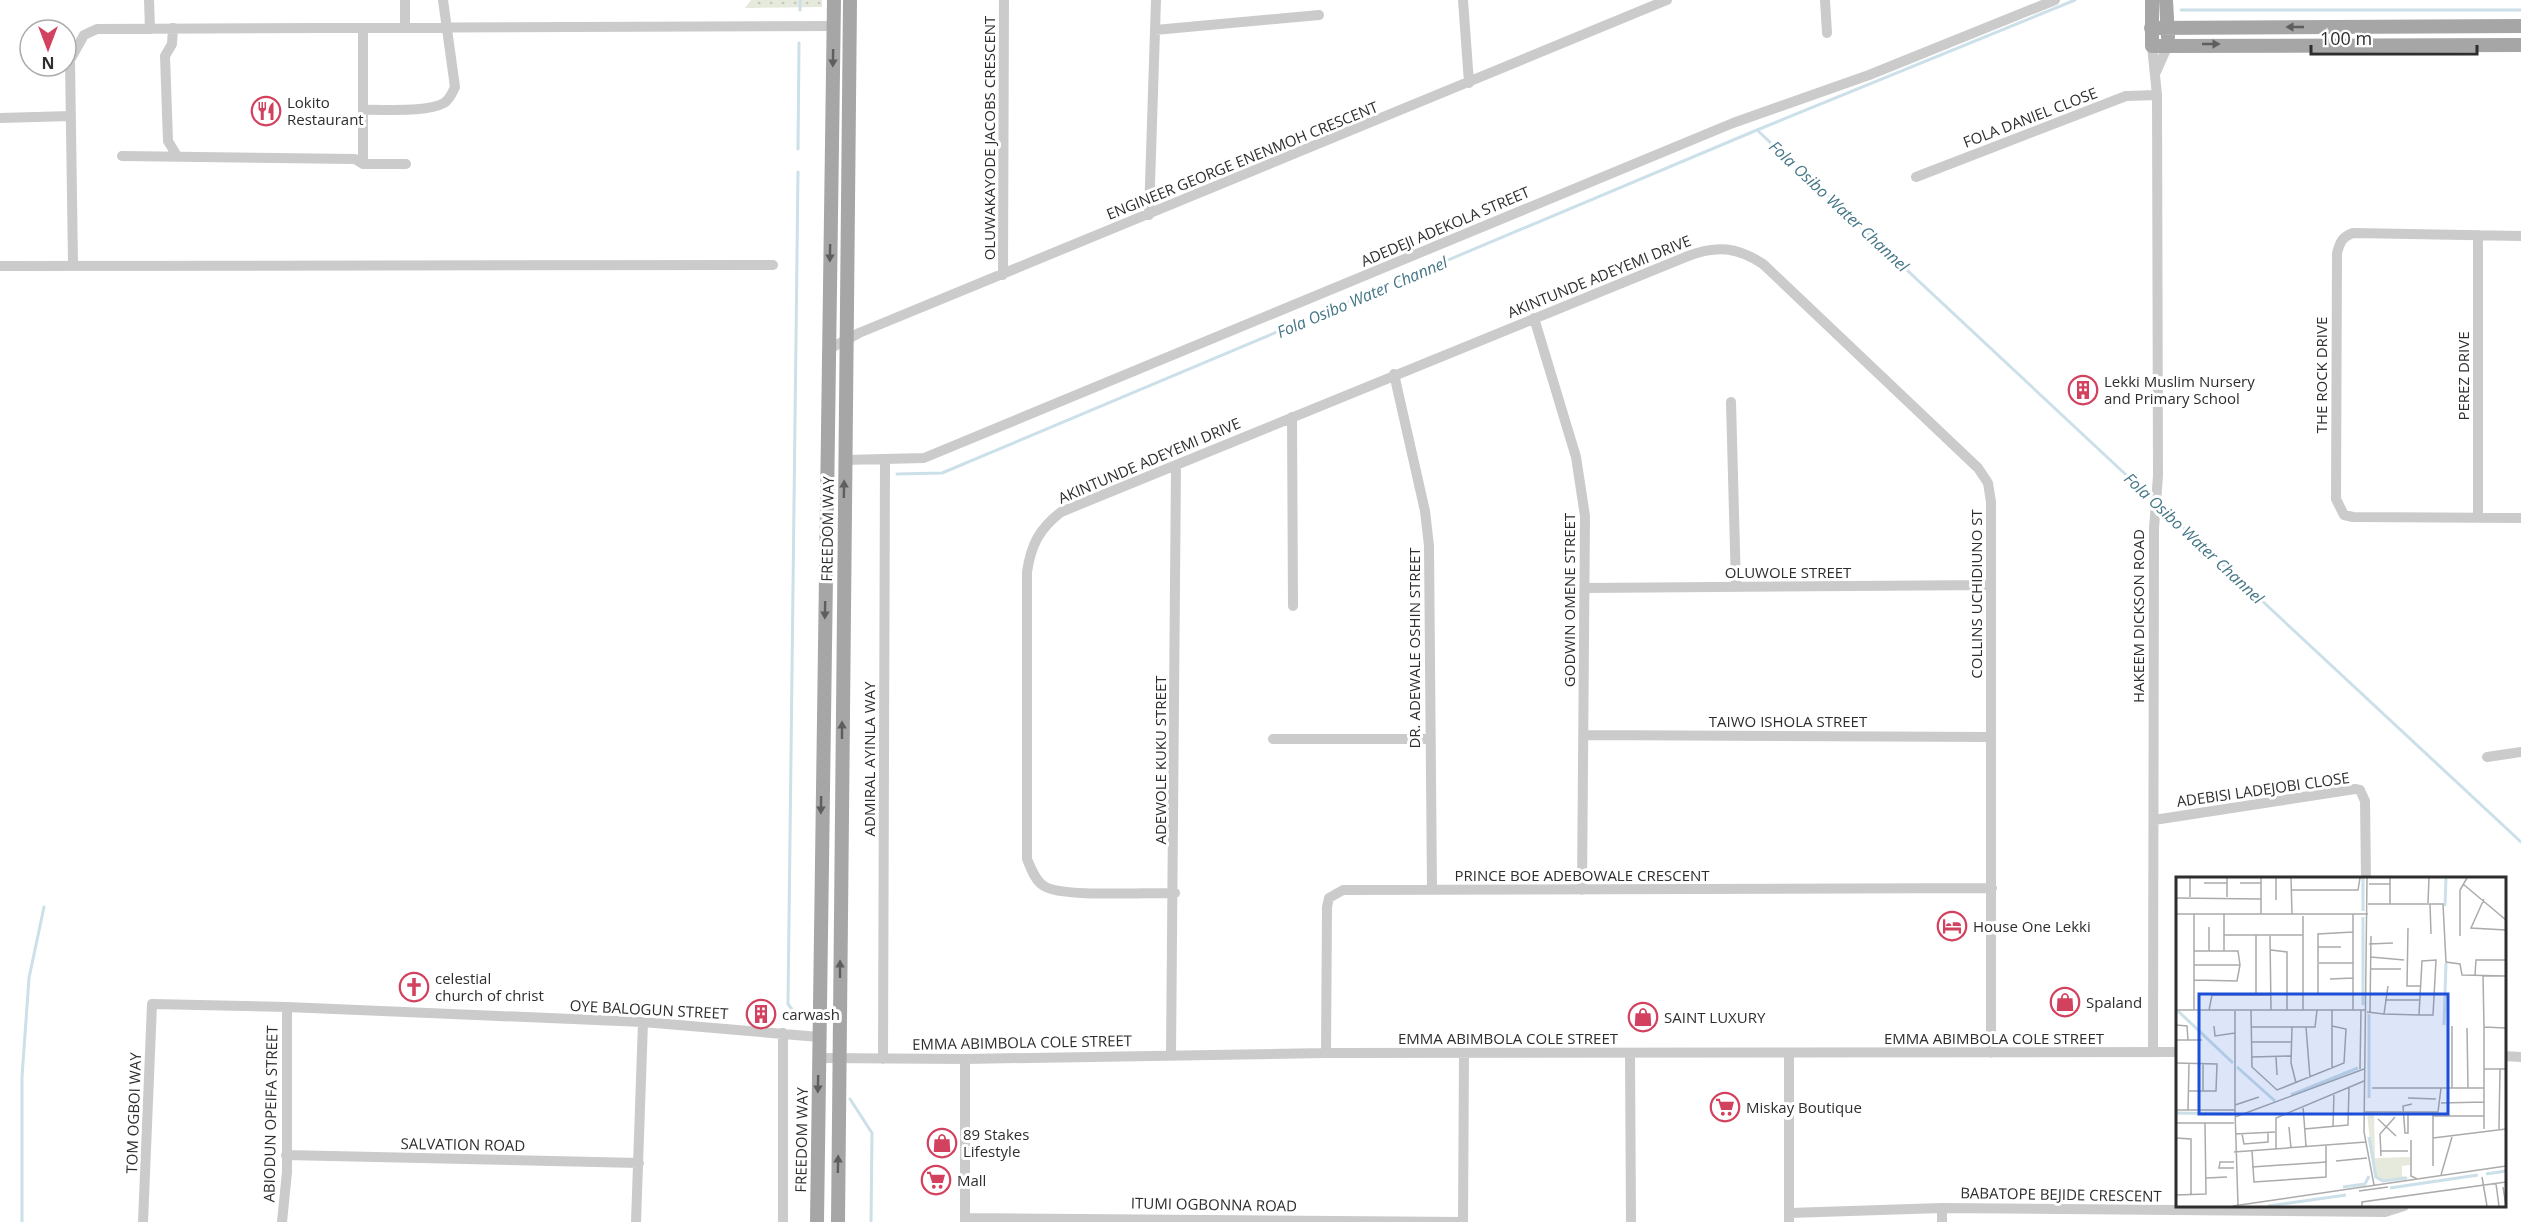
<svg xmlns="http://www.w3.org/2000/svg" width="2521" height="1222" font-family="'Open Sans',sans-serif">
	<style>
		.grass { fill: url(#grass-dots) }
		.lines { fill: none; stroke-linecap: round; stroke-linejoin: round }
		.stream { stroke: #cbe0e8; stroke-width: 3 }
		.minor { stroke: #cbcbcb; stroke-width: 10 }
		.major { stroke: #a6a6a6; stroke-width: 14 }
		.oneway { fill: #5e5e5e }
		.labels { text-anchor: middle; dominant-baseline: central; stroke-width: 6; stroke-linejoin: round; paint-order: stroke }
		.poi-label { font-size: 15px; fill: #2e2e2e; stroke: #fff; text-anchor: start }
		.street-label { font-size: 15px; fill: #2e2e2e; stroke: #fff }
		.water-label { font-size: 16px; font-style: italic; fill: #447687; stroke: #fff }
		.inset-river { fill: none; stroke: #cbe0e8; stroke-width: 3 }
		.inset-road { fill: none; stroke: #ababab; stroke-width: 1.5 }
		.view { fill: #1d4ed8; fill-opacity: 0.15; stroke: #1d4ed8; stroke-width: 3 }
		.inset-edge { fill: none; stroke: #2e2e2e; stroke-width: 3 }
	</style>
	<defs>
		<pattern id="grass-dots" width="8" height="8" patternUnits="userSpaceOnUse" patternTransform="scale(1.5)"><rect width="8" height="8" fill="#e5eadd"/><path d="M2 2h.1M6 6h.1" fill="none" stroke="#c5c9be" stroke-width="1.8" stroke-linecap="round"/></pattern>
	</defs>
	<rect width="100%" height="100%" fill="#fff"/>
	<path class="grass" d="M751,0H822V7L745,8Z"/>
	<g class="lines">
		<path class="stream" d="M800,10V0
			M2181,10H2521
			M1757,130L2075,0
			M798,149L799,43
			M798,172L788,1004L800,1020
			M897,474L942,473L1757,130L2153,500
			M2158,504L2521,842
			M850,1099L872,1133L871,1222
			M22,1222V1077L29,978L44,907"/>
		<path class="minor" d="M149,0L150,29
			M405,0V27
			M1463,0L1469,83
			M1825,0L1827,33
			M173,28L172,44L165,56L168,141L177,156
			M363,29V164
			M1155,30L1319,15
			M2152,46L2157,95L2158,476L2154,528L2153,1052
			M2156,72L2168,45
			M363,110C384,109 426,113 444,103C450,99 452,93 455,87L443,0
			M0,118L71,116
			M122,156L355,159L363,164H406
			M1916,177L2126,96L2157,95
			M1149,215L1156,0
			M2478,235V517
			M2521,236L2353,233C2342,237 2340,242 2337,253L2336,499L2344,515L2353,517L2521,518
			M73,264L70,60L84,35L97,29L834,26
			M0,266L773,265
			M1003,275L1004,0
			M1534,318L1576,457L1585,516L1582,890
			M829,349L859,333L1667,0
			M1394,374L1425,511L1429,546L1432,890
			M1731,402L1736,587
			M1292,417L1293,606
			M844,460L924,458L953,446L1733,123L1869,75L2055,0
			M1585,588L1991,585
			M1584,735L1991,737
			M1273,739H1429
			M2487,757L2521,752
			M2154,820L2355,789L2360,790L2365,801L2366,878
			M1175,893C1150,892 1061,898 1044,886C1035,881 1031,868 1027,859V572C1031,545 1039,529 1061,512L1688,256C1717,245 1737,247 1763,264L1978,468L1988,483L1991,502V1053
			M1326,1053L1327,907L1329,898L1343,890L1992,888
			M1630,1053L1631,1222
			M1789,1053V1222
			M1171,1055L1176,465
			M2504,1056L2521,1057
			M819,1058L965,1059L1326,1053L2178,1052
			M883,1059L885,460
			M286,1155L639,1163
			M1789,1213L1942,1208L2385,1212L2404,1206
			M965,1218L1463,1222
			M143,1222L152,1004L287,1007L643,1022L819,1037
			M282,1222L287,1172V1007
			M636,1222L643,1022
			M783,1222V1033
			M965,1222V1059
			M1463,1222L1464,1053
			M1942,1222V1208"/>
		<path class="major" d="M2152,0V46L2521,45
			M2166,0L2168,37
			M2151,28L2521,26
			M817,1222L834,0
			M838,1222L850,0"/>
	</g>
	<defs><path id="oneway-solid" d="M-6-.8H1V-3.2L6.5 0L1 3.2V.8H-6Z" transform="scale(1.5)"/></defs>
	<g class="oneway">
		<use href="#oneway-solid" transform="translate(2295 27) rotate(180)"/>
		<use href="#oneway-solid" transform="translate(2211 44)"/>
		<use href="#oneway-solid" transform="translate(833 58) rotate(91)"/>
		<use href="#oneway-solid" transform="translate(830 253) rotate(91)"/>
		<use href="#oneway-solid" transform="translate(844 489) rotate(-89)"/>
		<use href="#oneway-solid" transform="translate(825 610) rotate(91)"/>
		<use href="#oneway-solid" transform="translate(842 730) rotate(-90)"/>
		<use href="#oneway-solid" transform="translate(821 805) rotate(91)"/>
		<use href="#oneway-solid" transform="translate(840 969) rotate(-90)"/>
		<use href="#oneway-solid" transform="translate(818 1084) rotate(91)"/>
		<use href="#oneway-solid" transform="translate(838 1164) rotate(-89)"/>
	</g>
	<defs>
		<g id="restaurant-ring" transform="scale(1.5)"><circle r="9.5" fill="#fff" stroke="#d2425f" stroke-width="1.5"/><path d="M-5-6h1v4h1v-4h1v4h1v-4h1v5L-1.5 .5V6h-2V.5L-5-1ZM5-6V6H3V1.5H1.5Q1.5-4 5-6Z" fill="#d2425f"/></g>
		<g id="building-ring" transform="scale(1.5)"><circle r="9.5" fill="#fff" stroke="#d2425f" stroke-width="1.5"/><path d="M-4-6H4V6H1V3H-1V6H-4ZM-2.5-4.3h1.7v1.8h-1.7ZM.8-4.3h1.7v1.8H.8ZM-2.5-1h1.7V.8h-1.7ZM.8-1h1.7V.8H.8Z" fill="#d2425f"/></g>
		<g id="hotel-ring" transform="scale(1.5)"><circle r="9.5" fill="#fff" stroke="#d2425f" stroke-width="1.5"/><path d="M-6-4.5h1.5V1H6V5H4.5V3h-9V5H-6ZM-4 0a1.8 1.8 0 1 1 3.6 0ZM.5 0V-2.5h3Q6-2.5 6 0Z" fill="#d2425f"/></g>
		<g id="church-ring" transform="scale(1.5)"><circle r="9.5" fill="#fff" stroke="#d2425f" stroke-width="1.5"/><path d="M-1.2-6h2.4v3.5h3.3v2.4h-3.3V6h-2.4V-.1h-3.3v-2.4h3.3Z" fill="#d2425f"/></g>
		<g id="shop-ring" transform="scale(1.5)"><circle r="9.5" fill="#fff" stroke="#d2425f" stroke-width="1.5"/><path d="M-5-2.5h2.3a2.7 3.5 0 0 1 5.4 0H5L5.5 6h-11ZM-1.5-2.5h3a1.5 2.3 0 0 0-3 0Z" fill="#d2425f"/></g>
		<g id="supermarket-ring" transform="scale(1.5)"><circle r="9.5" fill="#fff" stroke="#d2425f" stroke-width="1.5"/><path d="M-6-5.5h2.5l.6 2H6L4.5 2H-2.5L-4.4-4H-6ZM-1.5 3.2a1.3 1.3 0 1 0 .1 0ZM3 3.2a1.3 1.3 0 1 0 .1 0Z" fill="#d2425f"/></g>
	</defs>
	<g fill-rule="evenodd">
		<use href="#restaurant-ring" x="266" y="111"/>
		<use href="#building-ring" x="2083" y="390"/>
		<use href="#hotel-ring" x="1952" y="926"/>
		<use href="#church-ring" x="414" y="987"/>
		<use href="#shop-ring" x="2065" y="1002"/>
		<use href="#building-ring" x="761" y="1014"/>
		<use href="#shop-ring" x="1643" y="1017"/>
		<use href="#supermarket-ring" x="1725" y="1107"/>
		<use href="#shop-ring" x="942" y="1143"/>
		<use href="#supermarket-ring" x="936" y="1180"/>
	</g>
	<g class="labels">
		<g class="poi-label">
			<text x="287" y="102">Lokito<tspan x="287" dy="17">Restaurant</tspan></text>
			<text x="2104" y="381">Lekki Muslim Nursery<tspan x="2104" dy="17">and Primary School</tspan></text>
			<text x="1973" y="926">House One Lekki</text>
			<text x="435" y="978">celestial<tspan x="435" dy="17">church of christ</tspan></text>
			<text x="2086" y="1002">Spaland</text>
			<text x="782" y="1014">carwash</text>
			<text x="1664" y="1017">SAINT LUXURY</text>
			<text x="1746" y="1107">Miskay Boutique</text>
			<text x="963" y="1134">89 Stakes<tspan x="963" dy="17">Lifestyle</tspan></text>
			<text x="957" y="1180">Mall</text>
		</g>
		<g class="street-label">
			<text transform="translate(2030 117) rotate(-21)">FOLA DANIEL CLOSE</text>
			<text transform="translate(989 138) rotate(-90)">OLUWAKAYODE JACOBS CRESCENT</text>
			<text transform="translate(1242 160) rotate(-22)">ENGINEER GEORGE ENENMOH CRESCENT</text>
			<text transform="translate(1445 226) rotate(-23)">ADEDEJI ADEKOLA STREET</text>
			<text transform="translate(1599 276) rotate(-22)">AKINTUNDE ADEYEMI DRIVE</text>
			<text transform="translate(2321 375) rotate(-90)">THE ROCK DRIVE</text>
			<text transform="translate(2463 376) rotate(-90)">PEREZ DRIVE</text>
			<text transform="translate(1149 460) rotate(-23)">AKINTUNDE ADEYEMI DRIVE</text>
			<text transform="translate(827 529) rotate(-89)">FREEDOM WAY</text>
			<text x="1788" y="572">OLUWOLE STREET</text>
			<text transform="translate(1976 594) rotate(-90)">COLLINS UCHIDIUNO ST</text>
			<text transform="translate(1569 600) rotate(-90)">GODWIN OMENE STREET</text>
			<text transform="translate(2138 616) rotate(-90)">HAKEEM DICKSON ROAD</text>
			<text transform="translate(1414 648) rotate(-90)">DR. ADEWALE OSHIN STREET</text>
			<text x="1788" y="721">TAIWO ISHOLA STREET</text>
			<text transform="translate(869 759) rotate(-90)">ADMIRAL AYINLA WAY</text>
			<text transform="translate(1160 760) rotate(-90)">ADEWOLE KUKU STREET</text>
			<text transform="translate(2263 789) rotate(-8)">ADEBISI LADEJOBI CLOSE</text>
			<text x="1582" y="875">PRINCE BOE ADEBOWALE CRESCENT</text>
			<text transform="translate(649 1009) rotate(3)">OYE BALOGUN STREET</text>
			<text x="1508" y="1038">EMMA ABIMBOLA COLE STREET</text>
			<text x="1994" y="1038">EMMA ABIMBOLA COLE STREET</text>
			<text transform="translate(1022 1042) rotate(-1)">EMMA ABIMBOLA COLE STREET</text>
			<text transform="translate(133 1113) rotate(-88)">TOM OGBOI WAY</text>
			<text transform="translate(270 1114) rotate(-89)">ABIODUN OPEIFA STREET</text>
			<text transform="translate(801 1140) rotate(-89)">FREEDOM WAY</text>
			<text transform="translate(463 1144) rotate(1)">SALVATION ROAD</text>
			<text transform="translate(2061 1194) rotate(1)">BABATOPE BEJIDE CRESCENT</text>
			<text transform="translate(1214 1204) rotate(1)">ITUMI OGBONNA ROAD</text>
		</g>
		<g class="water-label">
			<text transform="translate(1839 206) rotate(43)">Fola Osibo Water Channel</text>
			<text transform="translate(1362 297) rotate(-23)">Fola Osibo Water Channel</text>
			<text transform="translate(2194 538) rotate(43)">Fola Osibo Water Channel</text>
		</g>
	</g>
	<g transform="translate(2176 877)">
		<rect width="330" height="330" fill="#fff"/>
		<path d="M191,237H198L199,281L234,280V288L226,289V299L234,301L206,305L198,300Z" fill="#e5eadd"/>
		<path class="inset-river" d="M269,29L270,1M187,34V1M187,40V128M2,134L57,186M193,137V221M268,148L270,86M61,190L99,224M115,218L182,191M0,236L56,237M193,260L200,300L207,304L231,301M310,297L330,294M167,310L189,307L193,299M214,311L302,298M92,329L170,318"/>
		<path class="inset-road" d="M115,1L116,37M191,1L188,255L198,308M28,6H51M64,6H85M193,7H214M287,7L330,43M115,13H182L184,1M14,20V1M51,20V1M0,21L85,22M308,22L295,51L330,53M100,23V1M252,26L253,1M192,27H267L270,85L284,87L286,98L330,99M214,27V1M254,27L255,57M0,37H192M18,37V133M85,37V1M127,39V133M232,51L231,109H245M48,58H127M94,59L95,133M284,59V13L291,1M193,67L217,66M142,70H165M95,73L111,75V133M18,74H62L64,88L61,104L18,103M33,74V50M48,74V37M195,80L228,83M143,86H177M18,88H64M195,92H225M299,98L300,83H330M307,98L308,150M154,102L177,101M127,117H177M142,117V57L177,55M80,118V58M209,123H243M0,133H190M33,133L36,118H95M75,133L76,190L101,213L168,186L170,152L156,149M177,133V37M59,134V233M191,135L208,137L243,138H257L260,83L246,84L243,138M194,135L195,59M208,137L212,109M0,148L11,149L12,163M38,149L39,159L59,156M276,149V211M75,150H139L141,133M116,150L115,186L120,206M130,150L134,201M291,151L292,211M0,163H26M75,165H115M75,180L115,179M100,180L101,198M0,186L41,187L40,214H13M27,186V214M156,191V133M184,192L185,133M308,192H330M196,211H308M232,221L260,222M265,226L308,225M59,228L83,220M127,229L130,269M0,233H59L62,328M12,233L13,186M189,235H262L265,211M232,235V256H229L227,229L236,227M257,235V289M257,239H308M59,240L188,192M202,242L220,259M0,246H58M113,250L115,271M157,250L158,216M128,252L172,248L173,210M308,252V150L330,151M323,252L324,192M59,257L99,255M66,257L68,267L92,265V255M0,261L15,262V318M257,261L330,252M235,263V299L241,302M100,272V241L188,204M76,274L78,305L150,300V268M205,274H232M58,275L190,265M205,279L204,257L219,240M160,284L191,281M58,285H44L43,291H58M76,290L151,285M265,298L276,260M306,300L311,329M30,301L51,300M320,307L323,329M327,310L330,329M183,314L212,310M0,318L30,317L29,246M57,329L330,289M186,329V325L330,305"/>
		<path class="view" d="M23,117H272V237H23Z"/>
		<rect width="330" height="330" class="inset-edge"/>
	</g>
	<g transform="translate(48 48) rotate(180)"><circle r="28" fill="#ffffff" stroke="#ababab" stroke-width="1.5"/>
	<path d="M0-4.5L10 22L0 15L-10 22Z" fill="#d2425f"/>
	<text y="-9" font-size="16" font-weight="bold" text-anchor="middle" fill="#2e2e2e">N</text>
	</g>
	<path d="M2311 45v9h166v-9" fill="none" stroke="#2e2e2e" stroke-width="3"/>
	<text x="2320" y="45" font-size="18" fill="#2e2e2e" stroke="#ffffff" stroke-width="4.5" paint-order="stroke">100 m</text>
</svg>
